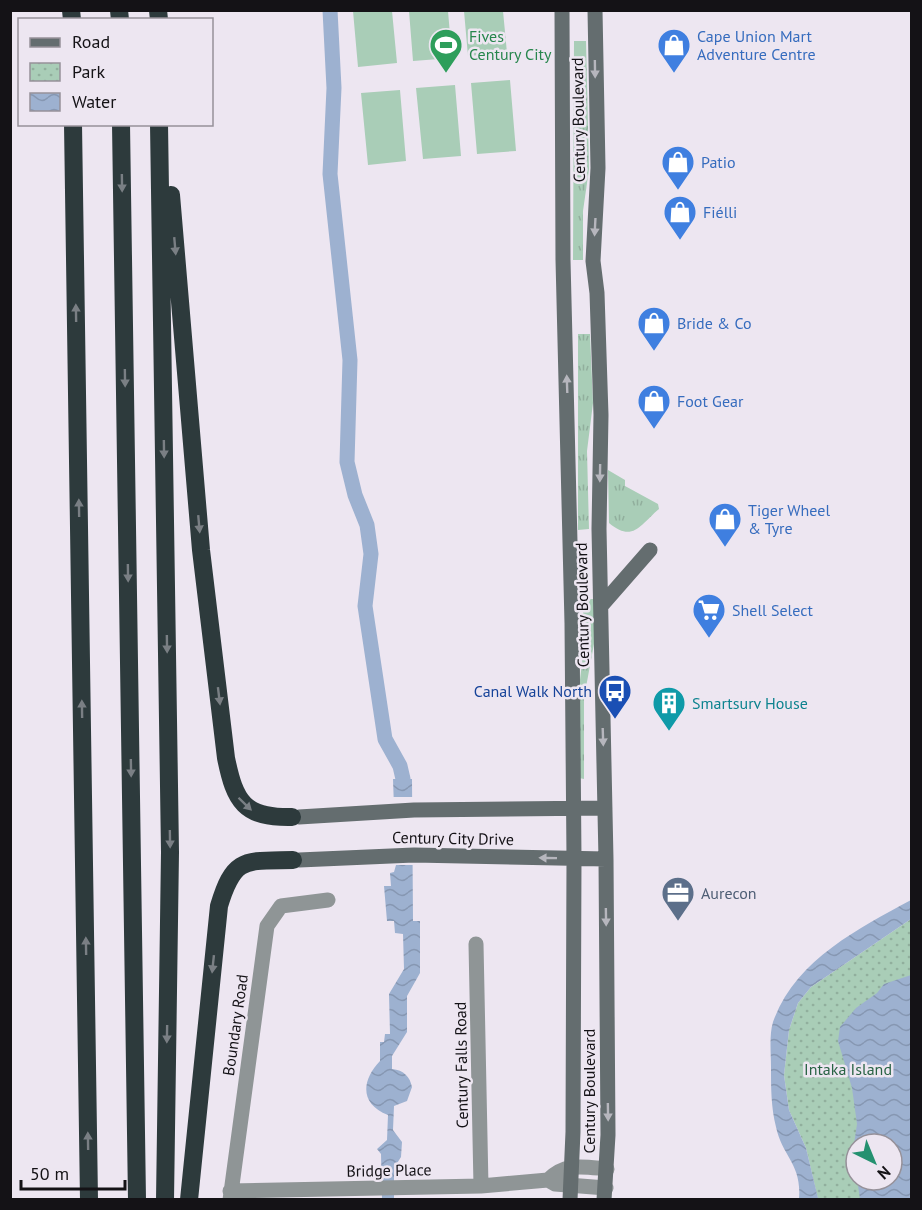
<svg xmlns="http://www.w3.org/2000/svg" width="922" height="1210" font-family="'PT Sans',sans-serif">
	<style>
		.grass { fill: url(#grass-tufts) }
		.park { fill: url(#park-dots); fill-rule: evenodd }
		.pitch { fill: #a9cdb7 }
		.water { fill: url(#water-waves) }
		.pier { fill: #ede6f1 }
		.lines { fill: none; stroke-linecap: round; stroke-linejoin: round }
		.canal { stroke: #9db1d0; stroke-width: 15 }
		.minor { stroke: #8f9596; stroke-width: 15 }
		.secondary { stroke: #646d6f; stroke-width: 15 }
		.motorway { stroke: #2d3a3c; stroke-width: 18 }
		.oneway { fill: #b6b6bd }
		.oneway2 { fill: #7a7f84 }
		.labels { text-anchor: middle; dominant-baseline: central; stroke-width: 5; stroke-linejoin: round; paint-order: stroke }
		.leisure-label { font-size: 16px; fill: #27864d; stroke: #ede6f1; text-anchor: start }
		.shop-label { font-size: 16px; fill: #366cbe; stroke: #ede6f1; text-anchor: start }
		.street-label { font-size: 16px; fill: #141216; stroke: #ede6f1 }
		.transit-label { font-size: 16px; fill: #164399; stroke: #ede6f1; text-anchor: end }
		.culture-label { font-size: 16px; fill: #0d838f; stroke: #ede6f1; text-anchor: start }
		.service-label { font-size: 16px; fill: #4e5e75; stroke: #ede6f1; text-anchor: start }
		.park-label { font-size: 16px; fill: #286344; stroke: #ede6f1 }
	</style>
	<defs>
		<pattern id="grass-tufts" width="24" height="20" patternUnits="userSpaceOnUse" patternTransform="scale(1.5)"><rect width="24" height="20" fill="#a9cdb7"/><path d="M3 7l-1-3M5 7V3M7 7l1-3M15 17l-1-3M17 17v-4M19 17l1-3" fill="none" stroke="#91af9d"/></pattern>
		<pattern id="park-dots" width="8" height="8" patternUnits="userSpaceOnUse" patternTransform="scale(1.5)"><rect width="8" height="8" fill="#a9cdb7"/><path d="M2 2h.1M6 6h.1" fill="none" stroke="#91af9d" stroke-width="1.8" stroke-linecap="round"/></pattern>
		<pattern id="water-waves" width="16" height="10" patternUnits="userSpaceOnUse" patternTransform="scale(1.5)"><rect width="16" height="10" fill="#9db1d0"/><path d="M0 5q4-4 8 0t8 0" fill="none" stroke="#8697b2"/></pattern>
	</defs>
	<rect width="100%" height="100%" fill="#ede6f1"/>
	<path class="grass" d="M574,41H586L589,169L583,211V260H573Z
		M578,334H590L593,403L587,451L589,529L578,530Z
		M608,470L625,480V486L658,504L659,509C640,525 633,543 609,523Z
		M583,599H595L596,633L584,698V779L579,778L578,696L583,655Z"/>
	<path class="park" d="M911,919V1199H818L806,1148L789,1110L784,1075L789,1030L798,1003L811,987ZM856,1144H892V1180H856Z"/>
	<path class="pitch" d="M353,11H392L397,63L358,67Z
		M409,11H448L452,58L413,61Z
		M464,11H503L507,53L468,56Z
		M510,80L516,151L477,154L471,83Z
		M455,85L461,156L423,159L416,88Z
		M400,90L406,161L368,165L361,93Z"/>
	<path class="water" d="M393,779H412L413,921H420V973L407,996V1032L392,1056V1069C404,1070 410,1077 412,1087L407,1101L394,1106L393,1130L402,1142L401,1157L394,1168V1199H382L381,1154L377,1149L387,1140L388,1115C360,1104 361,1081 380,1061V1042H384L385,1034H390L389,994L404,969L403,934L395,933L394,921H387L384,886H391L390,873L394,872L396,865Z
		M911,900V919L811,987L798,1003L789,1030L784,1075L789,1110L806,1148L818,1198L799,1199C802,1164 782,1156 776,1127C771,1107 771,1088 771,1067C771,1053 769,1035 773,1022C795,960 858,929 911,900Z
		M911,975V1199H860L856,1172V1180H892V1144H856V1168L854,1144L857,1124L852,1088L838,1041L840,1027L856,1008L877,993L884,984Z"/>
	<path class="pier" d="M392,797H413L414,865H393Z"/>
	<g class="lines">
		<path class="canal" d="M330,10L334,88L330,174L350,360L347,462L355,495L367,525L371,554L365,606L385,739L400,766L403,779"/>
		<path class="minor" d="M476,944L481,1186
			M548,1180C565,1162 585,1167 607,1169
			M230,1191L481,1186L548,1180L555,1184L606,1188
			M230,1200L267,926L281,906L328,900"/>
		<path class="secondary" d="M562,10L563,260L572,623L574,858L573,1132L570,1200
			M595,10L598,168L593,261L597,293L601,415L599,529L606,859L608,1135L604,1200
			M601,606L650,550
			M299,817L414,810L605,808
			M299,860L414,855L606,859"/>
		<path class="motorway" d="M71,10L72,20
			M119,10L120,20
			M158,10L159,20
			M73,124L89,1200
			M121,124L137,1200
			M159,124L170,852L165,1200
			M171,195L201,550L226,758C235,802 244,818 292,817
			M189,1200L219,906C234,856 245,861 293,860"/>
	</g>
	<defs><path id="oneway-solid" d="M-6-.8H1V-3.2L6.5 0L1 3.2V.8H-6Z" transform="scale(1.5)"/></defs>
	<g class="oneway">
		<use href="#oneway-solid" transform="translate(595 69) rotate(89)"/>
		<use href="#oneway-solid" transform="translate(595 227) rotate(93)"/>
		<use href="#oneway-solid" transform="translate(567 384) rotate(-92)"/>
		<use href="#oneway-solid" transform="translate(600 473) rotate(91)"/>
		<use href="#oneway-solid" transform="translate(603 737) rotate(88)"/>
		<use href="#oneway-solid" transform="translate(548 858) rotate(-179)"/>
		<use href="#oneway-solid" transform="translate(606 917) rotate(89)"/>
		<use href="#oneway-solid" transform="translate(608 1112) rotate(89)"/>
	</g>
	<g class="oneway2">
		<use href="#oneway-solid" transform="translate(122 183) rotate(89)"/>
		<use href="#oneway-solid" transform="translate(175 246) rotate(85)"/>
		<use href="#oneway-solid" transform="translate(76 313) rotate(-91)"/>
		<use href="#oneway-solid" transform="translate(125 378) rotate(89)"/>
		<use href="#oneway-solid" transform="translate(164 449) rotate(89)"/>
		<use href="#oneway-solid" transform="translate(79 508) rotate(-91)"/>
		<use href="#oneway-solid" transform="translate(199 524) rotate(85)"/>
		<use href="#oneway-solid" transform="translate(128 573) rotate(89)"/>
		<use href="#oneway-solid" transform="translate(167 644) rotate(89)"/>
		<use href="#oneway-solid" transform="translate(219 696) rotate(83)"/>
		<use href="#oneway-solid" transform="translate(82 709) rotate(-91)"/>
		<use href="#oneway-solid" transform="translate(131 768) rotate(89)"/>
		<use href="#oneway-solid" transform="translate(245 804) rotate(44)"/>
		<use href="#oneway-solid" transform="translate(170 839) rotate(89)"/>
		<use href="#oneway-solid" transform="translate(86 946) rotate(-91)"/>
		<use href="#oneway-solid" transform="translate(213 964) rotate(96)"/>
		<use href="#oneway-solid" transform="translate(167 1034) rotate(91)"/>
		<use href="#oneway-solid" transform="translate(88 1141) rotate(-91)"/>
	</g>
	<defs>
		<g id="stadium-pin" transform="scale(1.725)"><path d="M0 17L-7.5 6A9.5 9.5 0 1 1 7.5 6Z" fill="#2e9e5b" stroke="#ede6f1"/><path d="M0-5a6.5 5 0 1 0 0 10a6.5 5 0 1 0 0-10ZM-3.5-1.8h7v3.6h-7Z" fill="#fff"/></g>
		<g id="shop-pin" transform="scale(1.725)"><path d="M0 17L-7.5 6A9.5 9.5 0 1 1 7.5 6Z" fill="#3f7fe0" stroke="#ede6f1"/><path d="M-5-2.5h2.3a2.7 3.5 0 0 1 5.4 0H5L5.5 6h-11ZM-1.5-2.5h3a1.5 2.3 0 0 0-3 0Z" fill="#fff"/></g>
		<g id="supermarket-pin" transform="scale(1.725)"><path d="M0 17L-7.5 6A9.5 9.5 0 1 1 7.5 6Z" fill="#3f7fe0" stroke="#ede6f1"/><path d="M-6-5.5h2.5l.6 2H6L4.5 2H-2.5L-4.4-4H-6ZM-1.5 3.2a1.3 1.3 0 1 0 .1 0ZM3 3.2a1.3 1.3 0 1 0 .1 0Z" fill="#fff"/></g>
		<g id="bus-pin" transform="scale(1.725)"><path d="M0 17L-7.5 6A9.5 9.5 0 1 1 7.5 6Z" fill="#1a4fb4" stroke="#ede6f1"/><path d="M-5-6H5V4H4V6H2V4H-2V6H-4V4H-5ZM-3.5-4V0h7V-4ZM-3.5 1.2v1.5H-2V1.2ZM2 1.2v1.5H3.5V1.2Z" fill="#fff"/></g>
		<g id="building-pin" transform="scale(1.725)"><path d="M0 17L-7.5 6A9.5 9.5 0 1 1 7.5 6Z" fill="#0f9aa8" stroke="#ede6f1"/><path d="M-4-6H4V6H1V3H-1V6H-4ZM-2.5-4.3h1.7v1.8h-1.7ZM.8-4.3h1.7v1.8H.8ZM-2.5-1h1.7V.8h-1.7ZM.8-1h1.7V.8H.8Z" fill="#fff"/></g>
		<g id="office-pin" transform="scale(1.725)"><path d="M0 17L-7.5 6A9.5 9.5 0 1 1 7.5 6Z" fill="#5c6f8a" stroke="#ede6f1"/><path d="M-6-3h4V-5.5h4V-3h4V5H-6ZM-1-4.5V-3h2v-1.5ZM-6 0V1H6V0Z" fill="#fff"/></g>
	</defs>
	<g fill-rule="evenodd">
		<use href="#stadium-pin" x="446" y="45"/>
		<use href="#shop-pin" x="674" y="45"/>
		<use href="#shop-pin" x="678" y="162"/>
		<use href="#shop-pin" x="680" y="212"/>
		<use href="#shop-pin" x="654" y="323"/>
		<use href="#shop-pin" x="654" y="401"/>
		<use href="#shop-pin" x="725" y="519"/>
		<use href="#supermarket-pin" x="709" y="610"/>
		<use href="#bus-pin" x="615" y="691"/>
		<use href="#building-pin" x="669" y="703"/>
		<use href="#office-pin" x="678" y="893"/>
	</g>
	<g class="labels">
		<g class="leisure-label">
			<text x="469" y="36">Fives<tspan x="469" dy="18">Century City</tspan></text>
		</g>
		<g class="shop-label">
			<text x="697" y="36">Cape Union Mart<tspan x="697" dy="18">Adventure Centre</tspan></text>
			<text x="701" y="162">Patio</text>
			<text x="703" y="212">Fiélli</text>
			<text x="677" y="323">Bride &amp; Co</text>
			<text x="677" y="401">Foot Gear</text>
			<text x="748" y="510">Tiger Wheel<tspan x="748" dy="18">&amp; Tyre</tspan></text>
			<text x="732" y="610">Shell Select</text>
		</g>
		<g class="street-label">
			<text transform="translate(578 120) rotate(-91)">Century Boulevard</text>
			<text transform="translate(582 605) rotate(-91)">Century Boulevard</text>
			<text transform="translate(453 838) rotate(1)">Century City Drive</text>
			<text transform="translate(235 1025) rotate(-82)">Boundary Road</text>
			<text transform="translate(461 1065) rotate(-91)">Century Falls Road</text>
			<text transform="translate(589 1091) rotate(-90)">Century Boulevard</text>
			<text transform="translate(389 1170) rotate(-1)">Bridge Place</text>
		</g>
		<g class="transit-label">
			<text x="592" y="691">Canal Walk North</text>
		</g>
		<g class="culture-label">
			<text x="692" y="703">Smartsurv House</text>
		</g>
		<g class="service-label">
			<text x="701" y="893">Aurecon</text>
		</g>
		<g class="park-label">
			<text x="848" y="1069">Intaka Island</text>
		</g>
	</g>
	<rect width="922" height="1210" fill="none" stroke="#141216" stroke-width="24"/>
	<rect x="18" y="18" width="195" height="108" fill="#ede6f1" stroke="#969199" stroke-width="1.5"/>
	<rect x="30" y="38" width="30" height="9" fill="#646d6f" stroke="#969199" stroke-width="1.5"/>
	<text x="72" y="48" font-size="18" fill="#141216">Road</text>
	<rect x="30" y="63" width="30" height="18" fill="url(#park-dots)" stroke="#969199" stroke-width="1.5"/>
	<text x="72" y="78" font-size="18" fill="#141216">Park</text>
	<rect x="30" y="93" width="30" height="18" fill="url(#water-waves)" stroke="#969199" stroke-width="1.5"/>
	<text x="72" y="108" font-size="18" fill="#141216">Water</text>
	<g transform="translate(874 1162) rotate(137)"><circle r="28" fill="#ede6f1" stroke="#969199" stroke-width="1.5"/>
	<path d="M0-4.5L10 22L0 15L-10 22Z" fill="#249170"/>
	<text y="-9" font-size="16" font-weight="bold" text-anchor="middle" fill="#141216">N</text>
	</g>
	<path d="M21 1180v9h104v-9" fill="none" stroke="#141216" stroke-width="3"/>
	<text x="30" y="1180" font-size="18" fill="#141216" stroke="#ede6f1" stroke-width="4.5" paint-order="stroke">50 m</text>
</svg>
